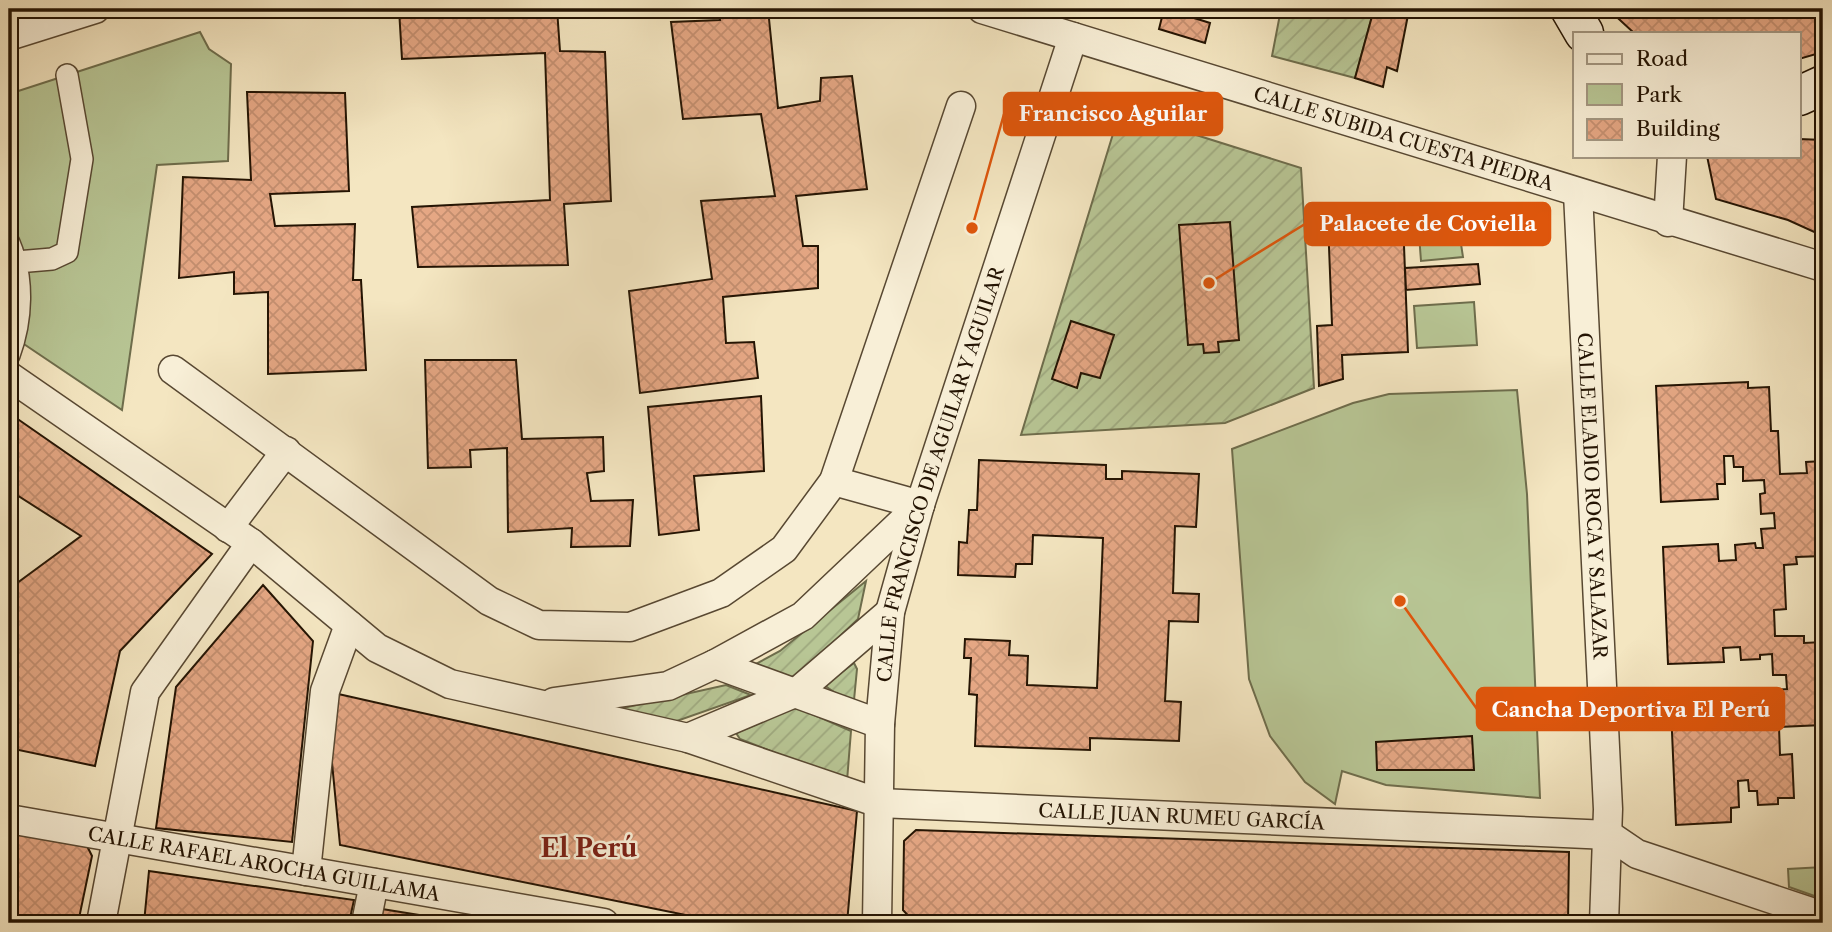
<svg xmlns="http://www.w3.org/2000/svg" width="1832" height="932" font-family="'Libre Caslon Text',serif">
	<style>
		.park { fill: #b8c695; stroke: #6e6d4c; stroke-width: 2 }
		.garden { fill: url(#garden-furrows); stroke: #6e6d4c; stroke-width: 2 }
		.building { fill: url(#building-cross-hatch); stroke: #241403; stroke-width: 2 }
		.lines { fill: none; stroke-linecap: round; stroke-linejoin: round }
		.pedestrian-casing { stroke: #584832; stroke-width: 24 }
		.minor-casing { stroke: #584832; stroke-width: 31 }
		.secondary-casing { stroke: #241403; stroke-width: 41 }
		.pedestrian { stroke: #f8efd7; stroke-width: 21 }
		.minor { stroke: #f8efd7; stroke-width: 28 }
		.secondary { stroke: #f8efd7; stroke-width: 38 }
		.labels { text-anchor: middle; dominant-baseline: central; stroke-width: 5; stroke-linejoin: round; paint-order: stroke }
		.street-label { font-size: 19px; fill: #241403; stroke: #f8efd7 }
		.district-label { font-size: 26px; font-weight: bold; fill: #7a1f14; stroke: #f8efd7 }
		.leader { fill: none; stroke: #de560c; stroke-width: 2.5 }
		.callout-dot { fill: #de560c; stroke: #f8efd7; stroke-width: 2.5 }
		.callout { fill: #de560c; stroke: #de560c; stroke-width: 2.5 }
		.callout-label { font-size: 21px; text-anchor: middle; font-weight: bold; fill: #fff }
	</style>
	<defs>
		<pattern id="garden-furrows" width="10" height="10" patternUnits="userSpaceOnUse" patternTransform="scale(1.75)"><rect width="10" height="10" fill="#b8c695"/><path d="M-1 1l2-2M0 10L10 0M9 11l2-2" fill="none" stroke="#9ea97f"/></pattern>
		<pattern id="building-cross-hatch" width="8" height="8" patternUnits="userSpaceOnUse" patternTransform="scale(1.75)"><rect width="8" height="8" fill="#e5a784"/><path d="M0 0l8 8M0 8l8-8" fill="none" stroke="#c48f70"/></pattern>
	</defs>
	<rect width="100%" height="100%" fill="#f4e6c1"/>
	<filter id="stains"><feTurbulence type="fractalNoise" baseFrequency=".00286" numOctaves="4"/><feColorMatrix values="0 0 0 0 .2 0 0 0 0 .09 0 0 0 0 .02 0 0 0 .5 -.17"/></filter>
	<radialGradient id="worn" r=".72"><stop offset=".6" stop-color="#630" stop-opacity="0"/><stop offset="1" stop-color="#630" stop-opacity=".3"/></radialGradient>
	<path class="park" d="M200,32L209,49L231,64L228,161L157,165L122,410L9,334V94Z
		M1457,218L1463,257L1421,261L1418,221Z
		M1474,302L1477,345L1417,348L1414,306Z
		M1517,390L1527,494L1540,798L1386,785L1342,771L1335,804L1305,782L1270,736L1249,679L1232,449L1353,403L1389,394Z
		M1823,867V899L1789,887L1788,869Z"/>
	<path class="garden" d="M1281,9H1374L1355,78L1272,56Z
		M1120,111L1301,168L1314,388L1225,423L1021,435Z
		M866,581L858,619L796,678H784L754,665L780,651Z
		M854,663L857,669L854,700L841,697L824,685Z
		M726,685L751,695L674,722L605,709L623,708Z
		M796,707L851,731L847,781L740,739L736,733Z"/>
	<path class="building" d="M399,9H557L560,51L605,52L611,201L564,204L568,265L418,267L412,207L550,200L545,53L402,59Z
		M718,9H768L778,108L820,101L821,78L852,76L867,189L796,196L803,246H818V288L723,297L726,343L754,342L758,378L640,393L629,291L712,279L701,201L775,196L761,114L683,119L671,22L720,20Z
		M1164,9H1190L1188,16L1210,23L1205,43L1159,29Z
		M1374,9L1408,15L1397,71L1387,67L1383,87L1355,78Z
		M1608,9H1823V52L1799,59V33H1634Z
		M247,92L345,93L349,191L270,194L275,226L355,224L353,280H361L366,370L268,374V292L234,294V272L179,278L183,177L251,180Z
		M1799,139L1823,140V236L1788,220L1716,199L1707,156H1799Z
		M1403,219L1408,352L1342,355L1343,379L1319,386L1317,326L1332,325L1328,221Z
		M1230,222L1239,340L1218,342L1219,352L1204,353L1203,344L1188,345L1179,225Z
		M1478,264L1480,284L1406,290L1405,268Z
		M1071,321L1114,335L1100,378L1081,373L1077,388L1052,379Z
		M425,360H516L522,439L603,437L604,471L587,473L591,501L633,500L630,546L571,547L572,528L508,532L507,448L470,450L471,467L428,468Z
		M1748,382V388L1769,387L1771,431H1778L1780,474L1807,473L1806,462L1823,461V556L1796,557L1797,564L1784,565L1786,609L1774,610L1775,636H1804V643L1823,642V725L1779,727L1780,755L1792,754L1794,798H1778V804L1758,805L1757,791H1749L1748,780L1738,781L1739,807L1731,808V822L1676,825L1671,709L1726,706L1727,721H1743L1742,708L1762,707V711H1774V690L1787,689L1786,675H1773L1772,654L1760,655V659L1741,660L1740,647L1723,648L1724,662L1668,664L1663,547L1718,544L1719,561L1736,560L1735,545L1755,543L1756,548H1763L1761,529L1775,528L1774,513L1761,514L1760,494L1765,493L1764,480L1743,481V467H1734L1733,456H1724L1725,484H1717L1718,499L1661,502L1656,386Z
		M761,396L764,471L694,476L699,530L659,535L648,407Z
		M9,413L212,554L120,651L95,766L9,748V589L81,536L9,490Z
		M979,460L1106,465V479H1122V471L1199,474L1196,527L1175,526L1173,593L1199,594L1198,622L1169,621L1165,701L1181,702L1179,741L1090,738V750L975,746L977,695L969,694L971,658H964L965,639L1010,641L1009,655L1028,656L1027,685L1097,688L1103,538L1033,535L1032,564H1016L1015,577L958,575L959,542L967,543L969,510H977Z
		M263,585L313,641L292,842L156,828L176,687Z
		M325,691L857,811L847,923H725L340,845Z
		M1472,736L1474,770H1377L1376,742Z
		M9,828L85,842L92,856L78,923H9Z
		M916,830L1569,852L1568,923L913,921L903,910L904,841Z
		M149,871L354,900L349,923H144Z
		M382,909L469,923H382Z"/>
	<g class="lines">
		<g class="pedestrian-casing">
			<path id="pedestrian" d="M9,243C24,278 22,320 9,355
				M17,262L52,259L67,252L82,159L67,75"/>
		</g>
		<g class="minor-casing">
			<g id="minor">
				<path id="s1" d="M982,9L1823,267"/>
				<path d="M9,36L95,9"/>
				<path id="s2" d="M1578,193L1608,809L1604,923"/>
				<path d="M1668,222L1672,156"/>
				<path d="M173,370L489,601L539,625L630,627L721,593L784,549L834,481L961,106"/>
				<path id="s3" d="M9,376L251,543L377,648L450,684L688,738L879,803L1609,835L1637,854L1823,916"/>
				<path d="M834,481L920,505"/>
				<path d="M228,528L286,451"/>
				<path d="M715,664L880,724"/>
				<path d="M554,702L668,686L715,664L803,616L920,505"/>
				<path d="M688,738L797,692L890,612"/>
				<path id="s4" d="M9,819L604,923"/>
				<path d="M306,871L325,691L349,625"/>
				<path d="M101,923L145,692L251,543"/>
				<path d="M366,923L374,883"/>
				<path id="s5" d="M877,923L880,724L890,612L920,505L1073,37"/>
			</g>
		</g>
		<g class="secondary-casing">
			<path id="secondary" d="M1570,9L1584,33
				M9,20L15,9
				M1799,96L1823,85"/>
		</g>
		<use href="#pedestrian" class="pedestrian"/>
		<use href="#minor" class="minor"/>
		<use href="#secondary" class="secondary"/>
	</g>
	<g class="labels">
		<g class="street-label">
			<text stroke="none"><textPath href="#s1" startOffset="441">CALLE SUBIDA CUESTA PIEDRA</textPath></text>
			<text stroke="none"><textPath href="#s5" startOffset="457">CALLE FRANCISCO DE AGUILAR Y AGUILAR</textPath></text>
			<text stroke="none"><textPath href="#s2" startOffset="303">CALLE ELADIO ROCA Y SALAZAR</textPath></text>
			<text stroke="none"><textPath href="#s3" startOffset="1288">CALLE JUAN RUMEU GARCÍA</textPath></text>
			<text stroke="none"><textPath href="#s4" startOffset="259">CALLE RAFAEL AROCHA GUILLAMA</textPath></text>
		</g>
		<g class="district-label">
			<text x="589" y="848">El Perú</text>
		</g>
	</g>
	<path class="leader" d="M972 228L1004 114M1209 283L1305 224M1400 601L1477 709"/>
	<g class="callout-dot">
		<circle cx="972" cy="228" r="7"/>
		<circle cx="1209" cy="283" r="7"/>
		<circle cx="1400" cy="601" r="7"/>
	</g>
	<g class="callout">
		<rect x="1004" y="93" width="218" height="42" rx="7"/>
		<rect x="1305" y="203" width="245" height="42" rx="7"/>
		<rect x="1477" y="688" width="307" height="42" rx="7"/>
	</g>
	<g class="callout-label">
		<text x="1113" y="121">Francisco Aguilar</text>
		<text x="1428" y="231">Palacete de Coviella</text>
		<text x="1631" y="717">Cancha Deportiva El Perú</text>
	</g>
	<rect width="1832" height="932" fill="none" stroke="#f4e6c1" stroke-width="35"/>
	<rect x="10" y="10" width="1811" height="911" fill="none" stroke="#241403" stroke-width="3.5"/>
	<rect x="18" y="18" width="1797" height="897" fill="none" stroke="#241403" stroke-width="2"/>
	<rect x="1573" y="32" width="228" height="126" fill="#f8efd7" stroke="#a39782" stroke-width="2"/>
	<rect x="1587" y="54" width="35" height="10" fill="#f8efd7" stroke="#a39782" stroke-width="2"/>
	<text x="1636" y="66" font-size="21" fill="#241403">Road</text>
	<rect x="1587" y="84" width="35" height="21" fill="#b8c695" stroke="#a39782" stroke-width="2"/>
	<text x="1636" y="102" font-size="21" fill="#241403">Park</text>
	<rect x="1587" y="119" width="35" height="21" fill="url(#building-cross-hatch)" stroke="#a39782" stroke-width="2"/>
	<text x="1636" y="136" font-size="21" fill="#241403">Building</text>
	<rect width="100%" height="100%" filter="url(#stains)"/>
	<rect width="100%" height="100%" fill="url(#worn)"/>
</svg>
